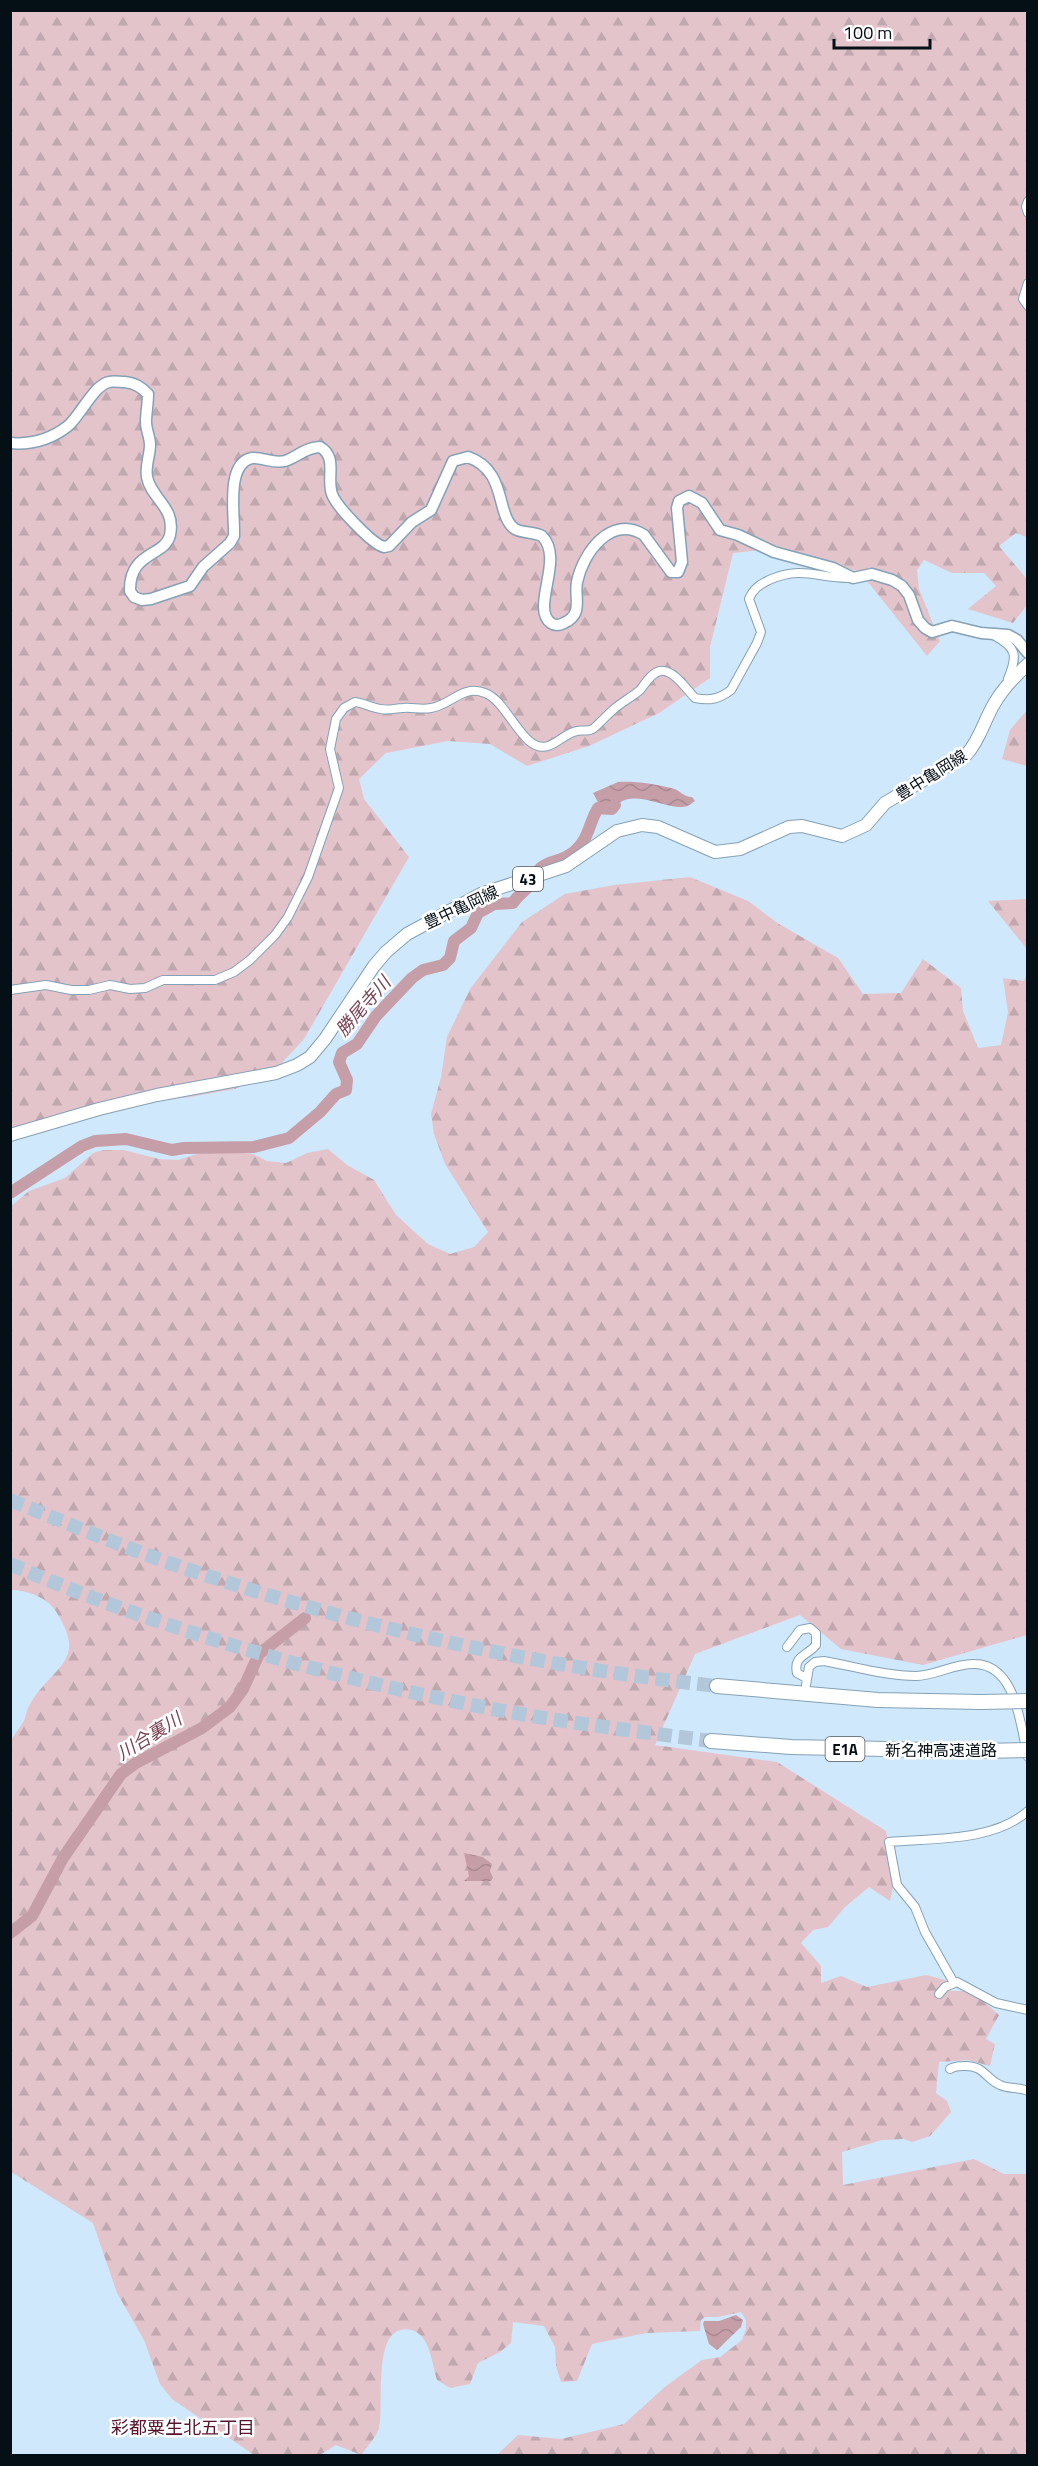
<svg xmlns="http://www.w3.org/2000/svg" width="1038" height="2466" font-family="'Titillium Web','Noto Sans JP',sans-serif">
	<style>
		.forest { fill: url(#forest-firs) }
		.water { fill: url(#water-waves) }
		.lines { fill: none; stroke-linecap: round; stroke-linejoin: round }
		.river { stroke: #c59ea8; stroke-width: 12 }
		.highway-tunnel { stroke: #b2c7d9; stroke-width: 14; stroke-dasharray: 14 7; stroke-linecap: butt }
		.street-casing { stroke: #84a1b7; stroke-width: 10 }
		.secondary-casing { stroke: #84a1b7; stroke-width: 13 }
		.primary-casing { stroke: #84a1b7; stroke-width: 14 }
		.highway-casing { stroke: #84a1b7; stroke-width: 16 }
		.street { stroke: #fff; stroke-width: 8 }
		.secondary { stroke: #fff; stroke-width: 10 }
		.primary { stroke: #fff; stroke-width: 12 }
		.highway { stroke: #fff; stroke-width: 14 }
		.highway-bridge-casing { stroke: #84a1b7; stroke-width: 16; stroke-linecap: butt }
		.highway-bridge { stroke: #fff; stroke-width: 14 }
		.labels { text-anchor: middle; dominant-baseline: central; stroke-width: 5; stroke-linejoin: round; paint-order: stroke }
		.shield { fill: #fff; stroke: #50575c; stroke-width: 1.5 }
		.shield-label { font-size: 15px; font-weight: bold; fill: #050f16 }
		.street-label { font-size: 16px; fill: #050f16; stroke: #fff }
		.water-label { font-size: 18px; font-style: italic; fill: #794252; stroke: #fff }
		.neighbourhood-label { font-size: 18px; fill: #57142d; stroke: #fff }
	</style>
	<defs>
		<pattern id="forest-firs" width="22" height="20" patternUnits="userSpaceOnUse" patternTransform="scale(1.5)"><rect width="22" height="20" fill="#e3c4cb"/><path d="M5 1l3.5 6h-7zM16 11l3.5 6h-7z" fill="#c1a7ae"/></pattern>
		<pattern id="water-waves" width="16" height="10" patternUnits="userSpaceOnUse" patternTransform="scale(1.5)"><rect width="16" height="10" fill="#c59ea8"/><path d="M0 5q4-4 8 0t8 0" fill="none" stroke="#a88790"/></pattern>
	</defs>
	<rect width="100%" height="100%" fill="#d0e8fb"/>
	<path class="forest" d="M11,11H1027V537L1016,533L999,546L1027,579V605L1013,623L968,609L996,586L984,573H952L924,560L917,570L919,589L940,641L927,656L860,572L781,548L733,553L710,647V678L659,713L589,746L527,766L490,744L448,741L386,753L359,779L364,799L409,857L304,1039L279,1066L235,1089L190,1097L78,1110L11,1128Z
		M1027,710V766L1002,759L1010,730Z
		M690,877L748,901L779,924L838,958L863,994L901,993L923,959L961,988L963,1011L978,1048L1001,1045L1008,1012L1003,978L1024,981L1027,974V1635L923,1665L841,1649L800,1615L695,1654L655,1745L777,1762L886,1831L894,1882L890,1901L869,1887L845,1907L828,1927L813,1930L801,1943L821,1966V1983L841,1976L867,1987L926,1975L945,1980L951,1991H972L999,2015L986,2039L995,2044L990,2066L968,2060L939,2062L936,2093L947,2101L951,2112L930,2136L912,2142L904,2139L882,2140L842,2152L843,2185L974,2159L1004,2174H1027V2455H493L498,2454L518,2435L561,2439L624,2424L666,2386L702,2360L720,2357L742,2340L746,2329V2320L741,2312L718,2317H705L701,2320L700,2331L646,2333L592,2344L577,2381L561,2382L556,2366L555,2347L544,2326L513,2322L511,2343L500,2352L478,2363L470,2384L450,2388L437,2380C432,2364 430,2334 411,2330C370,2321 385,2407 379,2428C376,2437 367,2447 361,2455L336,2445L320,2455H254L172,2399L160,2384L144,2340L117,2293L93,2223L11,2172V1740C15,1734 20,1727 24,1721C26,1715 27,1709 30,1704C54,1664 89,1662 55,1610C46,1597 26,1590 11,1590L10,1207L29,1191L65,1178L93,1153L103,1150H124L159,1159L178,1160L200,1153L235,1152L253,1154L267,1161L286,1163L307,1153L328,1149L347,1165L374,1180L396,1215L428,1244L450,1254L474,1247L488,1232L445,1164L434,1134L431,1114L441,1077L447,1037L470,989L522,922L565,894L614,885Z
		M1027,899H1028L1027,949L988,901Z"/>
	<path class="water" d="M618,782C636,781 654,784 671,788C679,789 683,797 692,797L695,801C691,804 687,807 682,807C662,808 628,786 614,809L601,808L593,793Z
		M464,1853L483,1857L492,1864L490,1871L493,1878L491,1881H464L469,1876Z
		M736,2315L743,2320L741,2327L717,2350L709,2344L703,2324L704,2321H719Z"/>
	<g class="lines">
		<path class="river" d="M10,1193L82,1146L95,1141L126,1139L172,1150L184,1148L254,1147L289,1138L320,1112L336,1094L346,1090L347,1080L339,1062L342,1053L357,1044L376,1016L412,978L423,970L443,965L450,958L454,941L471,928L478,913L494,904L513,903C517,896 524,892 529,886C535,881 535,872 542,867C553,859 564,862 576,850C589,838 589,823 598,808L612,809L615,805
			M10,1933L32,1916L63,1858L121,1774L136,1763L202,1728L230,1707L243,1689L259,1654L305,1618"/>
		<path class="highway-tunnel" d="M10,1500C74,1526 137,1553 202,1574C369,1630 541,1667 717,1686
			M10,1564C169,1633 340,1681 509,1712C576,1724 644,1732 711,1741"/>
		<g class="street-casing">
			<path id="street" d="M1028,201L1026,207L1028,213
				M1028,283L1023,299L1028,306
				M995,636C1018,648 1017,657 1008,679
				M10,990L46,985L71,990H89L110,985L130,989L145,988L163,980H215L234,972L250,960L275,935L288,917L308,877L339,788L330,749L336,719L344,708L355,702C364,703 372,708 381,709C389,711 395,708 403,708C412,707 421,710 431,708C451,705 463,684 485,693C508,701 523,754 548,746C558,743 566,733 577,731C583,729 588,733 594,728C601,722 607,715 614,709C622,702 632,697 640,690C645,684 651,673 660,671C674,669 686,689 695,698C710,701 719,699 731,690L757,643L761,632L749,599C753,589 759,585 769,580C804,565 818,579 852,578
				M787,1647L800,1630L810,1628L816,1633V1645C807,1656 793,1656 797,1673L806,1678
				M806,1685L809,1667L815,1662L824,1661C853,1666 886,1676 916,1676C935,1676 955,1663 975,1664C1017,1665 1020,1726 1028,1757
				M954,1983L925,1932L915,1907L897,1885L889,1842C933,1838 993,1842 1028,1811
				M939,1994L945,1987L957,1982L996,2003L1028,2010
				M950,2069C955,2066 958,2066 963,2066C985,2065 984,2078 1000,2085C1008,2089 1019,2087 1028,2091"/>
		</g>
		<g class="secondary-casing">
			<path id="secondary" d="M10,443C32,445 50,440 68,426C80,416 94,385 109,382C113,381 120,382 124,382C135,383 141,387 148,394C148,404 146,413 146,422C146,430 150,437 150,445C150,455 145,466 147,477C151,499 176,507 170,535C165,557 129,551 130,591L134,597L142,600L151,599L190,586L203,567L230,543L234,536C235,517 225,463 252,458C263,457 273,464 285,461C297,457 306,447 320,447C338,457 326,478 332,494C336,506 372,544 384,547L389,546L412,522L431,510L453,461L468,457C508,471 495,515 515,529C522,533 534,532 542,536C565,559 530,608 551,623C555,626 560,625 564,623C584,614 574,598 577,582C583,553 611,514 644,535L671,572H678L682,562L677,508L679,501L689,496L702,503L720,530L738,535L774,552L833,568L853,578L872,574L892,580L902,586L909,595L918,620L925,628L932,632L952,626L981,633L1008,635L1017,640L1028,653"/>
		</g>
		<g class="primary-casing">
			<path id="primary" d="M10,1135L99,1109L157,1095L276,1073L297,1065L310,1057L325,1039L374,966L386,952L407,934L481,894L566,866L617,831L642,825L658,827L715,852L740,849L789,827L802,826L842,836L866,825L885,803L967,754C980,739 984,721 994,704C1003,688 1015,676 1028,664"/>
		</g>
		<g class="highway-casing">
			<path id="highway" d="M717,1686L878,1700L981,1702
				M711,1741L791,1747L980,1751"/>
		</g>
		<use href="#street" class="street"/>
		<use href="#secondary" class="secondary"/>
		<use href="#primary" class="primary"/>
		<use href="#highway" class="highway"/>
		<g class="highway-bridge-casing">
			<path id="highway-bridge" d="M981,1702L1028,1701
				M980,1751L1028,1750"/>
		</g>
		<use href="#highway-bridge" class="highway-bridge"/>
	</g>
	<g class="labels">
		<g class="shield">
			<rect x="513" y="867" width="30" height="24" rx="4.5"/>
			<rect x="825.5" y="1737" width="39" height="24" rx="4.5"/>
		</g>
		<g class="shield-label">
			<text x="528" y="879">43</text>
			<text x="845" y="1749">E1A</text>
		</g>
		<g class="street-label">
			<text transform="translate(931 775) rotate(-32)">豊中亀岡線</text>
			<text transform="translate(461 907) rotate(-25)">豊中亀岡線</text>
			<text x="941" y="1750">新名神高速道路</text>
		</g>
		<g class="water-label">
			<text transform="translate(363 1006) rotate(-49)">勝尾寺川</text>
			<text transform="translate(149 1736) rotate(-32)">川合裏川</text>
		</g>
		<g class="neighbourhood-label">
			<text x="183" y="2427">彩都粟生北五丁目</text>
		</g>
	</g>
	<rect width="1038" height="2466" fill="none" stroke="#050f16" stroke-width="24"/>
	<path d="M834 39v9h96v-9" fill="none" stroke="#050f16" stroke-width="3"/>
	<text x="843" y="39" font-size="18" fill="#050f16" stroke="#ffffff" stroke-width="4.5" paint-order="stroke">100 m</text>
</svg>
